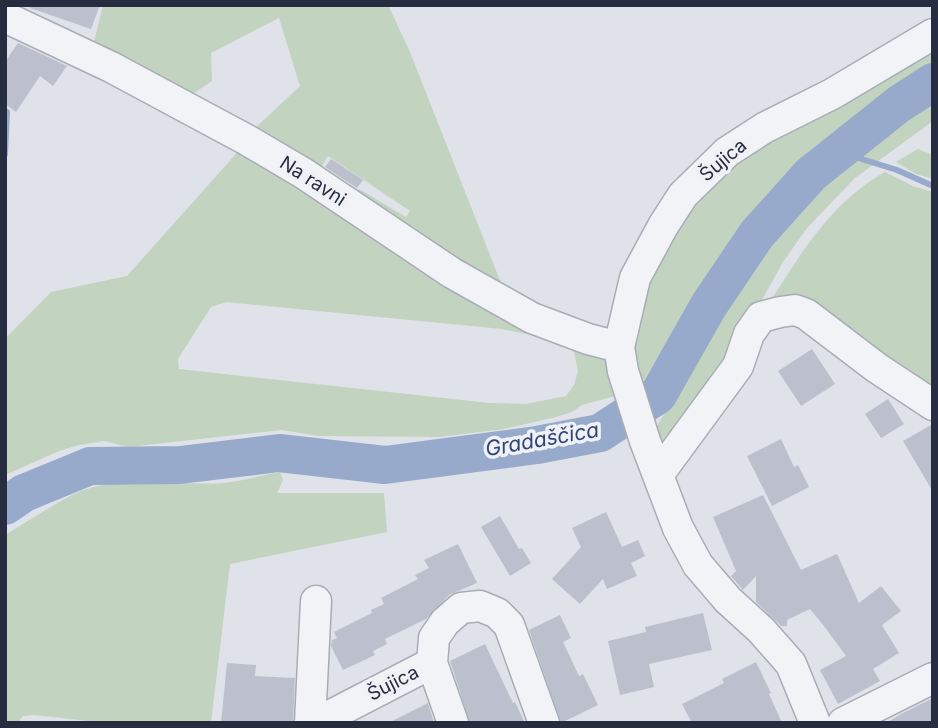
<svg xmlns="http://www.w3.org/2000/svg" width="938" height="728" font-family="Inter,sans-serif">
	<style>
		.green { fill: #c2d3c0; fill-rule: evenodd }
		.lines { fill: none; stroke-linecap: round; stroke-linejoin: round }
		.stream { stroke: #98aacb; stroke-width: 6 }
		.river { stroke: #98aacb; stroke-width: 38 }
		.building { fill: #bcc0cc }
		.minor-casing { stroke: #a8acb7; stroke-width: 33 }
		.minor { stroke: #f2f3f7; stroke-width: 30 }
		.labels { text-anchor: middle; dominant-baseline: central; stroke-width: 7; stroke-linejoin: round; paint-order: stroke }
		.street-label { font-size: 19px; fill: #272d41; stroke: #eff1f6 }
		.water-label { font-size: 21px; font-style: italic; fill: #2f4677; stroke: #eff1f6 }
	</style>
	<rect width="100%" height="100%" fill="#dfe2e9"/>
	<path class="green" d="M103,5H388L410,52L499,278L511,300L352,199L359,189L406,217L410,211L328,156L315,177L248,135L300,86L279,18L211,53L212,81L185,99L92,50Z
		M933,43V66L838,129L777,189L711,269L639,388L630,334L637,301L672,227L718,172Z
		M933,95V121L855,178L807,228L783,262L715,384L661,457L652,435L751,262L813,184L846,167L877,143L895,123Z
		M243,146L607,358L615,396L582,405L572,412L556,417L504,429L439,437L319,436L282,430L128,447L104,441L79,445L59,451L5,475V339L51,292L127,276ZM226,302L502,329L565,342L574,352L578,371L574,385L566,396L526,404L489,403L179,369L178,359L211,307Z
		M918,149L933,155V179L916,174L896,162Z
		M885,172L913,186L933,192V402L770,302C802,251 832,202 885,172Z
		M280,472L283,480L277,493H384L387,532L230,564L211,723H107L34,715L23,716L18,723H5V535C27,522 62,498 84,490C130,474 176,486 222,483C241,482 261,475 280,472Z"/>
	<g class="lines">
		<path class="stream" d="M5,111L7,112L5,154
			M839,152L897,170L933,186"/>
		<path class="river" d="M5,506L24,493L90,466L180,465L279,453L385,465L537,445L600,433L658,395L709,305L757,234L811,174L899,104L933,82"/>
	</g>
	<path class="building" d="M30,5H100L91,29L30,8Z
		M18,43L67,66L53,86L40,76L16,112L5,104V62Z
		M331,159L363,180L357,188L325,167Z
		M812,349L835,384L801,406L778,371Z
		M888,399L904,424L881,438L865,414Z
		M933,424V492L903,441Z
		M781,439L794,467L798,465L809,487L772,506L747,456Z
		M763,495L801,570L837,554L859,603L881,586L901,611L882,625L899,653L873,669L880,681L838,704L820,670L846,656L824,626L810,609L787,620V626H781L756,602V576L743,590L731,576L736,571L713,517Z
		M606,512L622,547L638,540L645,556L631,563L637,576L607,589L603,579L580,604L552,579L581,547L572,528Z
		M500,516L519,549L522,548L531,563L510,576L481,527Z
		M458,544L477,583L449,595L426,619L385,639L387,644L373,651L375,655L343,670L331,646L332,640L337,638L334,632L372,613L371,610L384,604L381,598L418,579L415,575L429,568L424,560Z
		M703,613L712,650L649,664L654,687L620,695L608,641L646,632L645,627Z
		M560,615L571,638L563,642L579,676L583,674L598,705L561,723L529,630Z
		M485,644L513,703L515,702L525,723H470L450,661Z
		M756,662L771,693L769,694L782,723H692L682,704L724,683L722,679Z
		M227,663L256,665L255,676L295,678L293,723H221Z
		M933,698V723H886L901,714Z
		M428,703L434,723H388Z"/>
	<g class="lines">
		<g class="minor-casing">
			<path id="minor" d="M5,17L111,67L247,140L303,173L452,273L532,318L588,339L619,347
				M658,475L738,366L749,334L761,317L780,312L795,310L806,314L877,368L933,405
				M310,723L316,601
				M316,723L432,663
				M453,723L432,663L434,638L445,622L461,608L480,606L497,613L509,625L544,723
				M815,723L791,664L761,630L728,600L698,565L678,528L645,441L623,371L619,347L635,278L663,226L683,195L727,152L764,128L832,94L933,34
				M843,723L933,678"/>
		</g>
		<use href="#minor" class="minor"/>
	</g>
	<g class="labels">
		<g class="street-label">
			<text transform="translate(723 160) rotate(-40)">Šujica</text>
			<text transform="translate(313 181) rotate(33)">Na ravni</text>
			<text transform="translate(393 683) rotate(-27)">Šujica</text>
		</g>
		<g class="water-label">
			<text transform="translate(542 439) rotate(-10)">Gradaščica</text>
		</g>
	</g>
	<rect width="938" height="728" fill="none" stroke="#272d41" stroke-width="14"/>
</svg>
